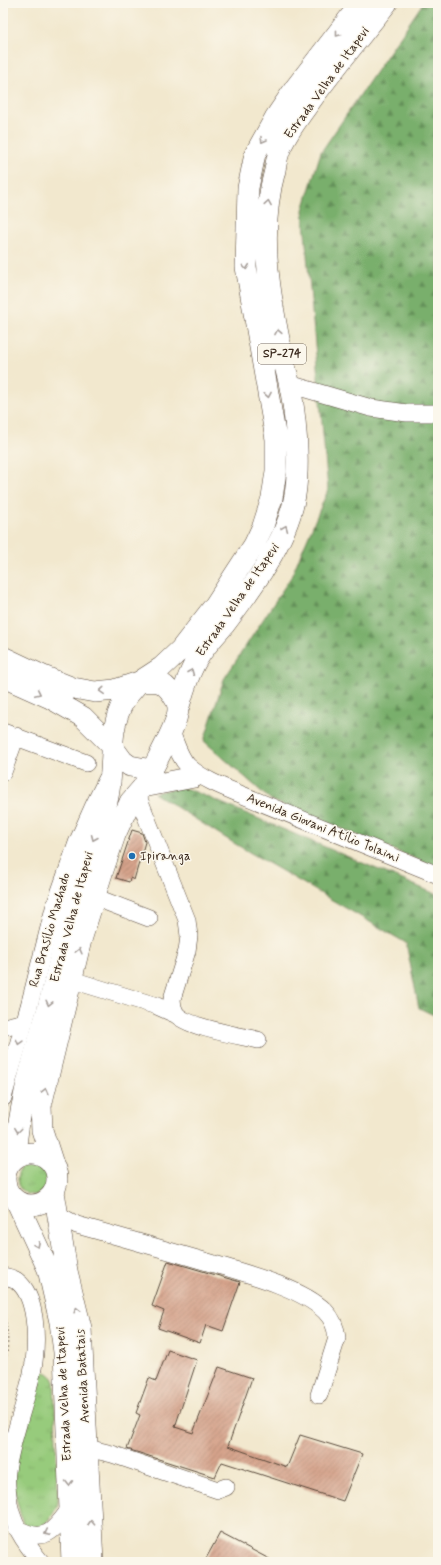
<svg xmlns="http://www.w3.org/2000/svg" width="441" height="1565" font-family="Mynerve,sans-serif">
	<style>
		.grass { fill: url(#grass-tufts); stroke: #697a4d }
		.forest { fill: url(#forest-firs); stroke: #5a6c45 }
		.building { fill: url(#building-hatch) }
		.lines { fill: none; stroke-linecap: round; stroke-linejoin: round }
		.minor-casing { stroke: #564638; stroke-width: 18 }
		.major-casing { stroke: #564638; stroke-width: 22 }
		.path { stroke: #564638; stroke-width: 2; stroke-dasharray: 1 3; stroke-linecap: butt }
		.minor { stroke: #fff; stroke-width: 17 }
		.major { stroke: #fff; stroke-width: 21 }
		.oneway { stroke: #a79f9a }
		.poi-dot { fill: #1f6fb2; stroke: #fbf7ec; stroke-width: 1.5 }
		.labels { text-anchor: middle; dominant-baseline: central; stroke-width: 3; stroke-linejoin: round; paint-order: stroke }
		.shield { fill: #fbf7ec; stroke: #75685c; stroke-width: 1 }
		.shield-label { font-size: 12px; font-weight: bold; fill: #3b2a1e }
		.street-label { font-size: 13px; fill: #3b2a1e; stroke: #fbf7ec }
		.poi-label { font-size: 13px; fill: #3b2a1e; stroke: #fbf7ec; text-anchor: start }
	</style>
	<defs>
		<pattern id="grass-tufts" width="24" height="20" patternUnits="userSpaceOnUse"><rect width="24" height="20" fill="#97cb7c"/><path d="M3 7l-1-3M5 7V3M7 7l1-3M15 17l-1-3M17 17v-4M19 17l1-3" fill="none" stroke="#83ae6b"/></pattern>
		<pattern id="forest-firs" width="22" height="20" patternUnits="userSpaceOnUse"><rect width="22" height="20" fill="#79af6c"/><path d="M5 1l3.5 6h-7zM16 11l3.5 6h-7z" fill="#648f58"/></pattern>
		<pattern id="building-hatch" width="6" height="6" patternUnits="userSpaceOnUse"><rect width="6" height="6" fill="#d5a38b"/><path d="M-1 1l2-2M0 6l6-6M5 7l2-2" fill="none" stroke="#ae8571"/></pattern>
	</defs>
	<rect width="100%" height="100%" fill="#fbf7ec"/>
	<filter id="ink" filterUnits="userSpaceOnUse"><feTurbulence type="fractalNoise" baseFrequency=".025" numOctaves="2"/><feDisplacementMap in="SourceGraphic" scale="8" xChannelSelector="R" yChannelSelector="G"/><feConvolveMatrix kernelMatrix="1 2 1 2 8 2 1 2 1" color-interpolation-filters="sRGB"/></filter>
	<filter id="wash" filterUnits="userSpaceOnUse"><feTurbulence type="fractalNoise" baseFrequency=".012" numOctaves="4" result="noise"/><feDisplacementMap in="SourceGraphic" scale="16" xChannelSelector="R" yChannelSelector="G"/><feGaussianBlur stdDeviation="0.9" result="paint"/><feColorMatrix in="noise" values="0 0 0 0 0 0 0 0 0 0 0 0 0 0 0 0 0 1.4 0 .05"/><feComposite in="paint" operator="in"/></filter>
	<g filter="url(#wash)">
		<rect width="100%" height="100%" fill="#f2e8ce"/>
		<path class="grass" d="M17 1179a16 16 0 1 1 32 0a16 16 0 1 1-32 0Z
			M38,1371C46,1371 49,1373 54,1379L58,1502C57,1510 44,1529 35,1529C32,1529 26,1526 23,1524L10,1475Z"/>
		<path class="forest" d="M423,3H438V868L271,800L204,741L224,679L291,577L328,490L303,210L321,152Z
			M182,787L198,793L438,895V1017L419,1008L406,943L232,842L154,793Z"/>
		<g id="blocks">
			<path class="building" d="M132,830L142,833L145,842L134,880L130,878L129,882L116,878Z
				M168,1261L240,1282L223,1331L206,1325L200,1343L158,1328L164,1311L152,1306Z
				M168,1350L197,1360L175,1427L193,1433L219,1367L252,1378L228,1446L287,1467L300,1435L362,1454L343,1501L222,1462L215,1477L127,1449L140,1415L136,1413L149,1378L156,1381Z
				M220,1533L275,1562H204Z"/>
		</g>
	</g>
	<g filter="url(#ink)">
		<use href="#blocks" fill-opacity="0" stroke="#564638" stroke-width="1"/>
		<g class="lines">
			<g class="minor-casing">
				<path id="minor" d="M289,384L371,408L407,413H438
					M3,732L86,763
					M171,732C176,743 179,757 188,766C202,779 223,787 240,794L438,875
					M3,772L16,736
					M137,794L187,920L189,936L187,951L172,999C172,1005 173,1009 176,1014C186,1027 241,1036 258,1040
					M94,897L149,918
					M72,980L157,1006L177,1015
					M3,1027L25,1022
					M3,1098L29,1006L54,908L77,843L94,805L107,779
					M58,1215L77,1225C121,1237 166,1250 211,1263C244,1273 300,1287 325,1311C333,1319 336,1327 337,1338L319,1395
					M3,1276C7,1277 14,1278 17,1281C37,1296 37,1339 34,1362C33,1370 31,1378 29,1385C22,1414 11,1442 7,1471C6,1478 7,1488 8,1495C10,1522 24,1542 41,1562
					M87,1448L112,1454L218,1490L226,1487
					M16,1528C44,1544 53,1532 69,1510"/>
			</g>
			<g class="major-casing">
				<path id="major" d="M3,657L43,676L73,688L95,692L115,690L139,682L162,667L180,650L215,605L254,545L263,526L272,498L276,471V439L246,267L248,188L255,154L275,118L296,87L361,3
					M3,677L50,698L83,717L112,746L123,761L130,766L146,769L153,768C159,756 179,721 178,708C178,703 174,697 172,694C162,679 155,681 139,682C135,688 128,694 124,701C106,732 116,772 106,805C101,822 92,838 87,856C72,906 61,957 48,1008C34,1057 18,1106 15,1158
					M178,709C184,691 188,673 198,658C205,646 216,635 225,624C252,588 288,540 295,495C300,463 296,414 289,382C286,369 282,357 280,344C268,286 259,228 275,170C276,163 278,154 281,147C289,129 303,112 315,95C338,64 363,33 387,3
					M143,787L194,777
					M5 1179a26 26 0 1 1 52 0a26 26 0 1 1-52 0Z
					M53,1164L42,1130L41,1106L81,940L103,870L115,835L130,802L143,787L153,768
					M54,1192L67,1271L81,1328L93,1562
					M16,1200L48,1269L60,1322L64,1352L72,1562"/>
			</g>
			<path class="path" d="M3,1311C9,1331 9,1350 3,1370"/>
			<use href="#minor" class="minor"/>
			<use href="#major" class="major"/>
		</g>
		<defs><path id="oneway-chevron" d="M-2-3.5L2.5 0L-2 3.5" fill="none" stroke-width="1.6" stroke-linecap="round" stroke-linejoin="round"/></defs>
		<g class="oneway">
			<use href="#oneway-chevron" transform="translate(338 34) rotate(128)"/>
			<use href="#oneway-chevron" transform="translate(263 140) rotate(119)"/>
			<use href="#oneway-chevron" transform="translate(268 203) rotate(-81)"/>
			<use href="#oneway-chevron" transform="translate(246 267) rotate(85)"/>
			<use href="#oneway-chevron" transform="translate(278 332) rotate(-100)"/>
			<use href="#oneway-chevron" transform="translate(268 395) rotate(80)"/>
			<use href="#oneway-chevron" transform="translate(285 528) rotate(-68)"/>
			<use href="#oneway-chevron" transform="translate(191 672) rotate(-68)"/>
			<use href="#oneway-chevron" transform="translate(102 691) rotate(176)"/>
			<use href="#oneway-chevron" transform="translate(38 693) rotate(25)"/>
			<use href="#oneway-chevron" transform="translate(94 838) rotate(113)"/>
			<use href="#oneway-chevron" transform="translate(79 951) rotate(-76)"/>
			<use href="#oneway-chevron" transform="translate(49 1003) rotate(104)"/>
			<use href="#oneway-chevron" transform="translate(19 1042) rotate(106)"/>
			<use href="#oneway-chevron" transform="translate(45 1091) rotate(-76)"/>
			<use href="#oneway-chevron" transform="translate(18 1130) rotate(97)"/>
			<use href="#oneway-chevron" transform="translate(37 1245) rotate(66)"/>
			<use href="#oneway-chevron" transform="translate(77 1310) rotate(-104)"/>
			<use href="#oneway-chevron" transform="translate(69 1483) rotate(89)"/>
			<use href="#oneway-chevron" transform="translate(91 1523) rotate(-93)"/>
			<use href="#oneway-chevron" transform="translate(47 1533) rotate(155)"/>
		</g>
	</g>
	<circle class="poi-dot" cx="132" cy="856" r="4"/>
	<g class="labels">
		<rect class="shield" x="258" y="344" width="48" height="20" rx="3"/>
		<g class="shield-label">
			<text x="282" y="354">SP-274</text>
		</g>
		<g class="street-label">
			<text transform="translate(327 83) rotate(-54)">Estrada Velha de Itapevi</text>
			<text transform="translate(238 600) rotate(-55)">Estrada Velha de Itapevi</text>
			<text transform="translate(323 828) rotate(22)">Avenida Giovani Atílio Tolaini</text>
			<text transform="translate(72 917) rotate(-75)">Estrada Velha de Itapevi</text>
			<text transform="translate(50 930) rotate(-74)">Rua Brasílio Machado</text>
			<text transform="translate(83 1376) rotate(-93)">Avenida Batatais</text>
			<text transform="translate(64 1394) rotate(-93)">Estrada Velha de Itapevi</text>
		</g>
		<g class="poi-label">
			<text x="140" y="856">Ipiranga</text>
		</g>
	</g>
	<rect width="441" height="1565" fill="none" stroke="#fbf7ec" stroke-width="16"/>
</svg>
